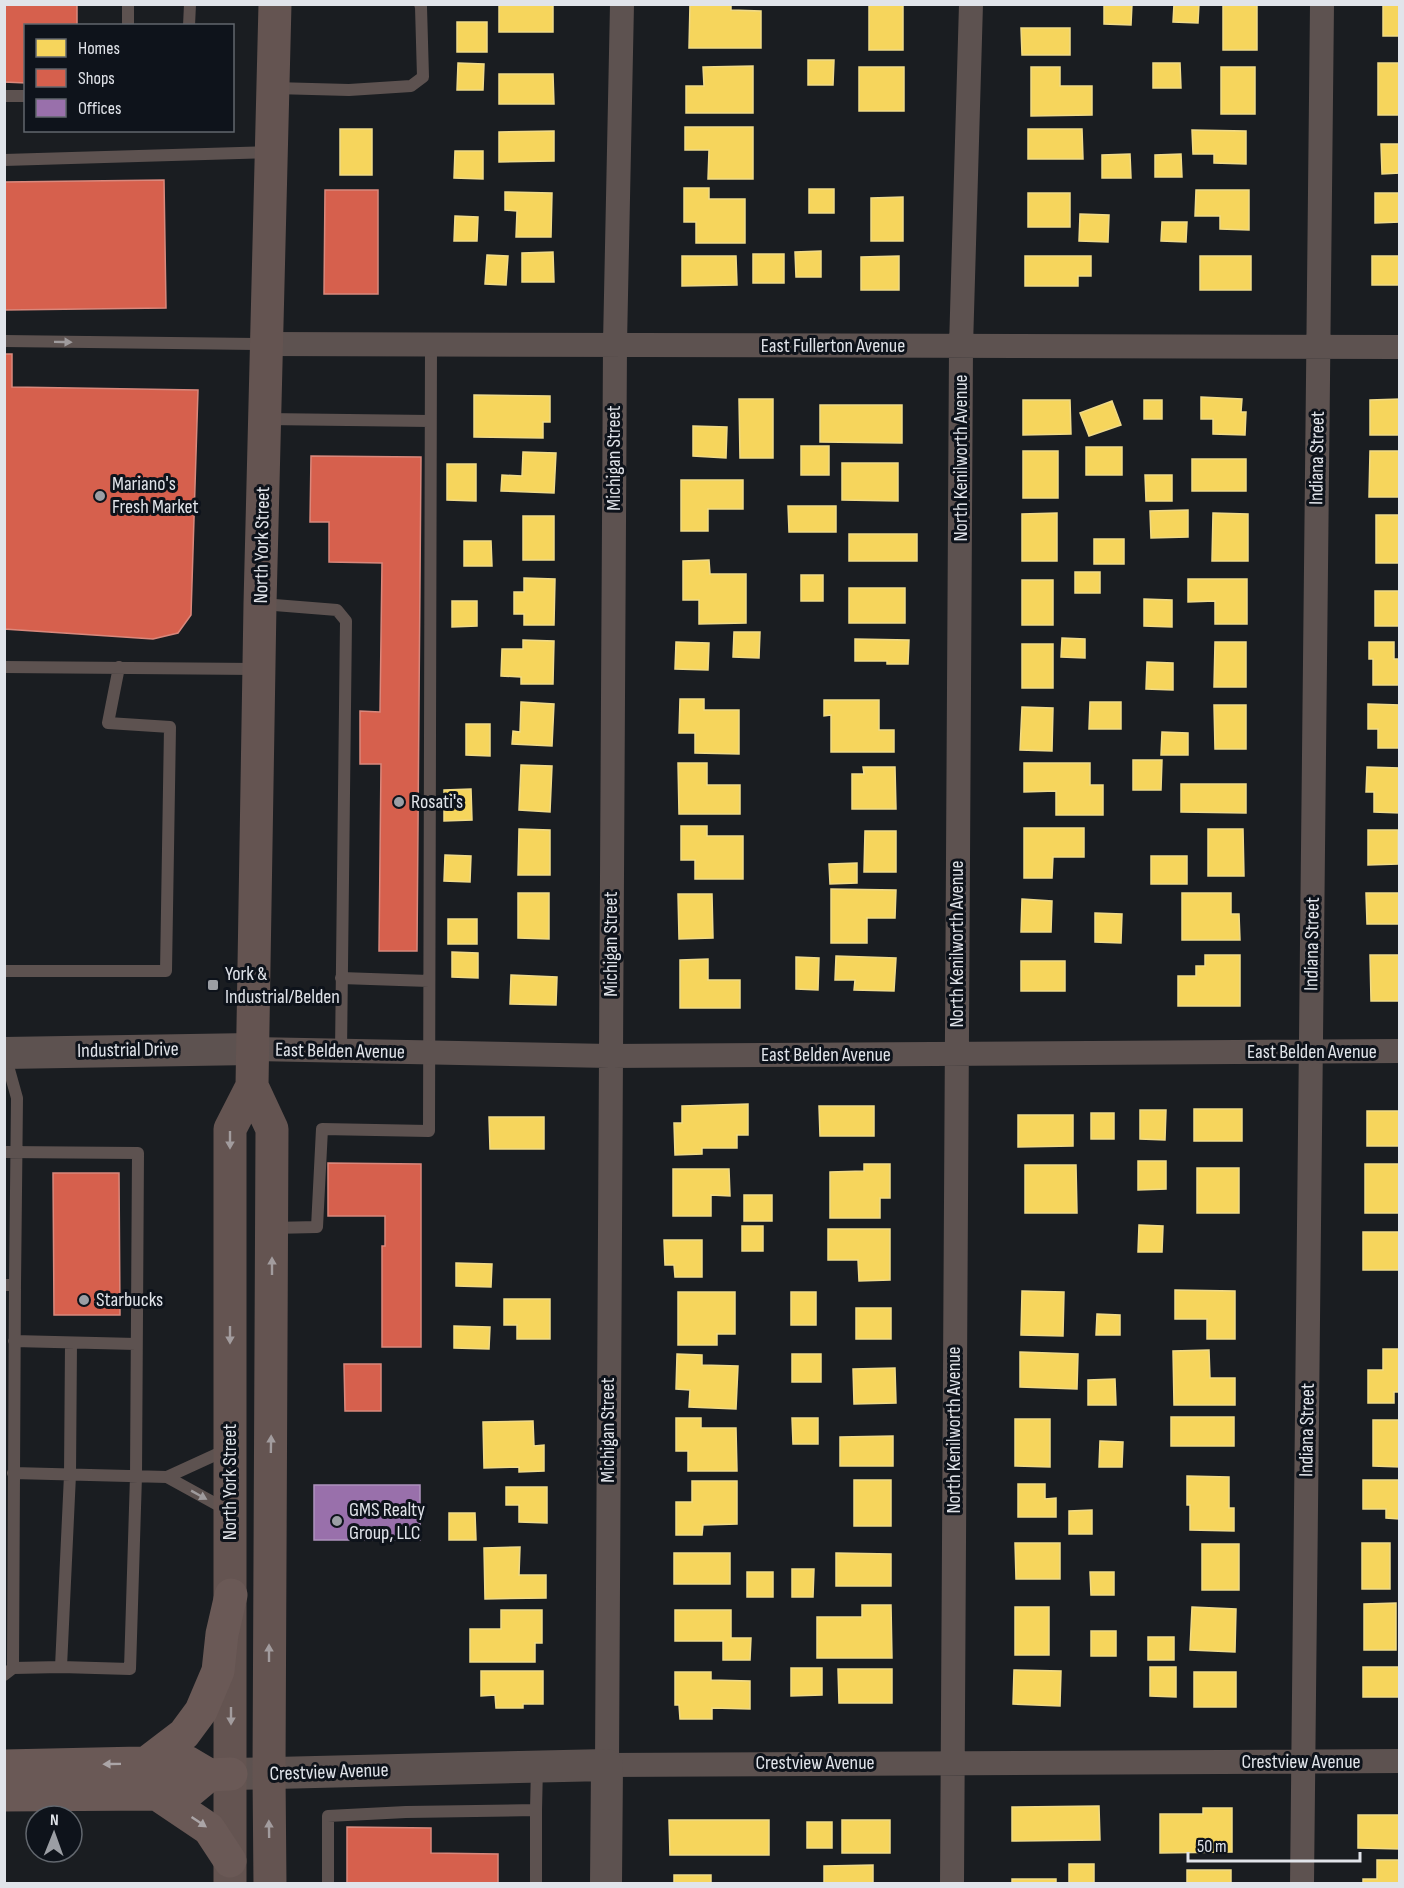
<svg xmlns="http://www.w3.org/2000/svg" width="1404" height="1888" font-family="'Sofia Sans Condensed',sans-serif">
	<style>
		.homes { fill: #f6d55c; stroke: #f0da87; stroke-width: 1.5 }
		.shops { fill: #d6604d; stroke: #d9887c; stroke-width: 1.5 }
		.offices { fill: #9970ab; stroke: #af93be; stroke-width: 1.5 }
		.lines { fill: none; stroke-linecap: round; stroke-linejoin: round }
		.service { stroke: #5d5250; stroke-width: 12 }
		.minor { stroke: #5d5250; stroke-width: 24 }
		.tertiary { stroke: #5d5250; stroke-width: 32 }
		.secondary { stroke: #645451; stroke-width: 33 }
		.motorway { stroke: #6a5956; stroke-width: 33 }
		.oneway { fill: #9f9b9d }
		.oneway2 { fill: #a29c9e }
		.oneway3 { fill: #aba5a7 }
		.poi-dot { fill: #9b9ea4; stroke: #0e131b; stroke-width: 2 }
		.labels { text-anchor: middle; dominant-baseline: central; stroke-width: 6; stroke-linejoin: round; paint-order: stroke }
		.street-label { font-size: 20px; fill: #e1e4ea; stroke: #0e131b }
		.poi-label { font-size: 20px; fill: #e1e4ea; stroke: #0e131b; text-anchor: start }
	</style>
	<rect width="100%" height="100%" fill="#1a1d21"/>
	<path class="homes" d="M499,4H553V32H499Z
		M690,4H731V10L761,11V48H689Z
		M869,4H903V50H869Z
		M1104,4H1132L1131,25L1104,24Z
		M1174,4H1199L1198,23L1173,22Z
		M1223,4H1257V50H1223Z
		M1383,4H1400V36H1383Z
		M457,22H487V52H457Z
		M1021,28H1070V55H1022Z
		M808,60H834L833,85H808Z
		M458,63L484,64L483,90H457Z
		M1153,63H1180L1181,88H1153Z
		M1378,63H1400V115H1378Z
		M753,66V113H686V86H704L703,67Z
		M859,67H904V111H859Z
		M1031,67H1060V86H1092V115L1031,116Z
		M1221,67H1255V114H1221Z
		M499,74H553L554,104H499Z
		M685,127H753V179H708L709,150H685Z
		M340,129H372V175H340Z
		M1028,129H1082L1083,159H1028Z
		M1192,130L1246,131V164L1214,163V154H1193Z
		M554,131V161L499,162V132Z
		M1381,144H1400V173L1382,174Z
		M455,151H483V179L454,178Z
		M1130,154L1131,178H1102V155Z
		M1181,154L1182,177H1155V155Z
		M684,188H709V199H745V243H696V222H684Z
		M809,189H834V213H809Z
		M1196,190H1249V230L1220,229V216H1195Z
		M505,192L552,193L551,237H516L517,211L505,210Z
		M1028,193H1070V227H1028Z
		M1375,193H1400V222L1375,223Z
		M903,197V241H871V198Z
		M1080,214L1109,215L1108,242L1079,241Z
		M455,216L478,217L477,241H454Z
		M1162,222H1187L1186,242L1161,241Z
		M821,251V277H796L795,252Z
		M553,252L554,282H522V253Z
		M753,254H784V283H753Z
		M487,255L508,256L506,285L485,284Z
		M682,256H736L737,285L682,286Z
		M899,256V290H861V257Z
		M1025,256H1091V276H1078V286H1025Z
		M1200,256H1251V290H1200Z
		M1372,256H1400V285H1372Z
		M474,395L550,396V422H543V438L474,437Z
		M1201,397L1242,399L1241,412H1246L1245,435L1213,434V419H1201Z
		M739,399H773V458H740Z
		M1400,399V435H1370V400Z
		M1023,400H1070L1071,434L1023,435Z
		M1144,400H1162V419H1144Z
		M1112,401L1121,425L1089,436L1080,413Z
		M820,405H902V443L820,442Z
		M693,426L727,427L726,458L693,456Z
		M801,446H829V475H801Z
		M1086,447H1122V475H1086Z
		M1023,451H1058V498H1023Z
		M1370,451H1400V497H1369Z
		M523,452L556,453L554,493L501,491L502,475L522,476Z
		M1192,459H1246V491H1192Z
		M842,463H898V501L842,500Z
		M447,464H476V501L447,500Z
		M1145,475H1172V501H1146Z
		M681,480H743V509H708V531H681Z
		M788,506H836V532H789Z
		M1188,510V537L1151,538L1150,511Z
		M1057,513V561H1022V514Z
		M1213,513L1248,514V561H1212Z
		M1376,515H1400V563H1376Z
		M523,516H554V560H523Z
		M849,534H917V561H849Z
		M1094,539H1124V564H1094Z
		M464,541H491L492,566H464Z
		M709,560L710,574H746V623L699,624V600H683V561Z
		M1075,572H1100V593H1075Z
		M801,575H823V601H801Z
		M524,578L555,579L554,625H524V614H514V592H524Z
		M1188,579H1247V624H1215V601L1188,602Z
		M1022,580H1053V625H1022Z
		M849,588H905V623H849Z
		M1375,591H1400V626H1375Z
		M1144,599L1172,600V627L1144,626Z
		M452,601H477V626L452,627Z
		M734,632H760L759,658L733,657Z
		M1062,638L1085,639V658L1061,657Z
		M855,639L909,640L908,664H887V661H855Z
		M523,640L554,641L553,684H521V677L501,676L502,649H523Z
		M676,642L709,643L708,670L675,669Z
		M1215,642H1246V687H1214Z
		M1369,642H1394V659H1400V685H1373V659H1369Z
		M1022,644H1053V688H1022Z
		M1147,662L1173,663V690L1146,689Z
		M680,699H704V710H739V754L695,753V733H679Z
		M824,700H879V730H894V752H831V715L824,716Z
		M521,702L554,704L552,746L512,744L513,731L520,732Z
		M1090,702H1121V729H1089Z
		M1368,704L1400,705V748H1378V729H1368Z
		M1214,705H1246V749H1215Z
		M1022,707L1053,708L1052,751L1020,750Z
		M466,724H490V756L466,755Z
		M1162,732L1188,733V755H1161Z
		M1133,760H1162L1161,790H1133Z
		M678,763H707V785H740V814H679Z
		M1024,763H1090V785H1103V815H1056V791L1024,792Z
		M521,765L552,766L550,812L519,810Z
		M863,767H895L896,809H852V774H864Z
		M1367,767L1400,768V813L1374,812V792H1366Z
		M1181,784H1246V813L1181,812Z
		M471,789L472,820L444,821V790Z
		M681,826H707V836H743V879H695V860H681Z
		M1024,828H1084V857H1053L1052,878H1024Z
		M519,829L550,830V875H518Z
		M1208,829H1243L1244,876H1208Z
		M1368,830H1398V864L1368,865Z
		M865,831H896V872H864Z
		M445,855L471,856L470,882L444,881Z
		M1151,856H1187V884H1151Z
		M857,863V883L830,884L829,864Z
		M831,889L896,890L895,918H867V943H831Z
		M518,893H549V939L518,938Z
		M1182,893H1231V914H1239L1240,940H1182Z
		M1366,893H1400V924H1367Z
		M678,894H712L713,938L679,939Z
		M1022,899L1052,901L1051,932H1021Z
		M1095,913L1122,914L1121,943L1095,942Z
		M448,919H477V944H448Z
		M452,952L478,953V978L452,977Z
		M1205,955H1240V1006H1178V976H1196V966H1205Z
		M1370,955H1400V1001H1371Z
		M836,956L896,958L894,991L854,990L855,980H835Z
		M796,957L819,958L818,990L796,989Z
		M708,959V980H740V1008H680V960Z
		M1021,961H1065V991H1021Z
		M511,975L557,977L556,1005L510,1004Z
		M748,1104V1135H737V1148H702V1154L675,1155L674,1123H682V1106Z
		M819,1106H874V1136H820Z
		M1194,1109H1242V1141H1194Z
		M1140,1110H1166L1165,1140L1140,1139Z
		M1367,1111H1400V1146H1367Z
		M1091,1113H1114V1139H1091Z
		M1018,1115H1073V1146L1018,1147Z
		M489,1117H544V1149H490Z
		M1138,1161H1166V1189L1138,1190Z
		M864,1164H890V1198H880V1218H830V1172L864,1171Z
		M1365,1164H1400L1399,1213H1365Z
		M1025,1165H1076L1077,1213H1025Z
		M1197,1168H1239V1213H1197Z
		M673,1169H729L730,1196L711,1195V1216H673Z
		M744,1195H772V1221H744Z
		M1139,1225L1163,1226L1162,1252H1138Z
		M742,1226H763V1251H742Z
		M828,1229H890V1280L859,1281L858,1260H828Z
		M1363,1232H1400V1270H1363Z
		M664,1240H702V1277H675L674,1265H665Z
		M456,1263L492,1264L491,1287L456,1286Z
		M1175,1290L1235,1291V1339H1207V1319H1175Z
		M1022,1291L1064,1292L1063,1336L1021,1335Z
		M678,1292H735V1334H717V1345H678Z
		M791,1292H816V1325H791Z
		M504,1299H550V1339H517V1325H504Z
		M856,1308H891V1339H856Z
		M1097,1314L1120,1315V1335H1096Z
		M454,1326L490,1327L489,1349L454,1348Z
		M1383,1349H1400V1392H1394V1403H1368V1370H1383Z
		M1209,1350L1210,1378H1235V1405H1174L1173,1351Z
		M1020,1352L1078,1354L1077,1389L1020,1387Z
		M677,1354L702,1355V1365L738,1366L736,1409L689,1407L690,1390L676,1389Z
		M792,1354H821V1382H792Z
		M895,1368L896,1403L854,1404L853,1369Z
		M1115,1379L1116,1405H1088V1380Z
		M1171,1417H1234V1446H1171Z
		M676,1418H701V1428H736L737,1471H688V1451H676Z
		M792,1418H818V1444H793Z
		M1015,1419H1050V1467L1015,1466Z
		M1373,1420H1400V1467L1373,1466Z
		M533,1421L534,1446L544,1445V1471L519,1472V1467L484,1468L483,1422Z
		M893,1436V1466H840V1437Z
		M1100,1441L1123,1442L1122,1467H1099Z
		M1187,1476L1229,1477V1508H1234V1531L1190,1530V1505H1187Z
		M854,1480H891V1526H854Z
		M1363,1480H1400L1399,1519L1386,1518V1509H1363Z
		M692,1481H737V1524L703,1525L702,1535H676V1502H692Z
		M1018,1484H1045V1499L1056,1498V1517H1018Z
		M506,1487H547V1523L519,1522V1505H506Z
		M1092,1510V1534H1069V1511Z
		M449,1513H475L476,1540H449Z
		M1015,1543H1060V1579H1016Z
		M1362,1543H1390V1589H1362Z
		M1202,1544H1239V1590H1202Z
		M520,1547L519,1575H546V1598L485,1599L484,1548Z
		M674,1553H730V1584H674Z
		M836,1553L891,1554V1586H836Z
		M792,1569H814L813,1597H792Z
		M747,1572H773V1597H747Z
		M1090,1572H1114V1595H1091Z
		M1396,1603V1650H1364V1604Z
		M862,1605H891L892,1658H817V1617H862Z
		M1015,1607H1049V1655H1015Z
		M1192,1607L1236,1609L1235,1652L1190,1650Z
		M501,1610H542V1643H535V1662H470V1629H501Z
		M675,1610H731V1638H751L750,1660H723V1641H675Z
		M1091,1631H1116V1656H1091Z
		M1148,1637H1174V1660H1148Z
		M1150,1667H1176V1697L1150,1696Z
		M1363,1667H1400V1697H1363Z
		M791,1668H822V1695L791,1696Z
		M838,1669H892V1703H839Z
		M1014,1670L1061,1671L1060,1706L1013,1704Z
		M481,1671H543V1704H523V1708H496L495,1695L481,1696Z
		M675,1672H711V1680L750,1681V1709L712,1708V1719H680L679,1705H675Z
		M1194,1672H1236V1707H1194Z
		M1099,1806L1100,1840L1012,1841V1807Z
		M1203,1808H1232V1852L1160,1853V1814H1203Z
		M1358,1815H1400V1849L1358,1848Z
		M669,1820H769V1855H670Z
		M842,1820H890V1853H842Z
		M807,1822H832V1848H807Z
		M1377,1860H1400V1884H1363V1879H1377Z
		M1069,1864H1094V1884H1069Z
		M873,1865V1884H824V1866Z
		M1187,1870H1231V1884H1187Z
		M674,1875H711V1884H674Z
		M1012,1879H1056V1884H1012Z"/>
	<path class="shops" d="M4,4H77V26H26V83L4,82Z
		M164,180L166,308L4,310V182Z
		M325,190H378V294H324Z
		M4,354H12V387L198,390L191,615L178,633L153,639L4,629Z
		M311,456L421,457L417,951H379L381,764H360V711L380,712L382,563L329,562V522H310Z
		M328,1163L421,1164V1347H382V1246H385V1216H328Z
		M53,1173H119L120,1315H54Z
		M344,1364H381V1411H345Z
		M347,1827L431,1828V1853L498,1854V1884H347Z"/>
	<path class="offices" d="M314,1485H420V1540H314Z"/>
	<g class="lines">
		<path class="service" d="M128,26V4
			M189,26L190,4
			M274,88L349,90L411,86L423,77L421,7L420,4
			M4,96H26
			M4,160L270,152
			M4,341L264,344
			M266,419L430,421
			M262,604L337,610L346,621L341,1052
			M4,667L258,669
			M4,971H166L170,727L108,723L119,667
			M341,978L429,981
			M4,1152L138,1153L136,1476L130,1669L61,1667L13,1668
			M272,1228L317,1227L322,1129L429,1131L431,344
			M4,1285H15L17,1098L5,1055
			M14,1341L136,1344
			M13,1473L167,1477L226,1450
			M167,1477L227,1510
			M61,1667L70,1475L71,1343
			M4,1675L13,1668L15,1285
			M328,1884V1816L406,1812L536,1810L537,1767
			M536,1884V1810"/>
		<path class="minor" d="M622,4L615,344L607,1765L1400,1761
			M266,344L1400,347
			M252,1049L610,1056L1400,1051
			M952,1884L961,347L971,4
			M1302,1884L1322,4"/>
		<path class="tertiary" d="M4,1053L252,1049
			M231,1774L607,1765L606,1884"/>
		<path class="secondary" d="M252,1086L272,1129L269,1774L270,1884
			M230,1884V1129L252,1086L260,604L275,4"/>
		<path class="motorway" d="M146,1763L184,1734L201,1711L218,1671L222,1634L231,1595
			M4,1766L187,1762L209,1775L231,1774
			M157,1794L209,1829L230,1861
			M4,1795L157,1794L191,1790L209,1775"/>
	</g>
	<defs><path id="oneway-solid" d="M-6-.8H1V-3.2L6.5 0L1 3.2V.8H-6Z" transform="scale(1.5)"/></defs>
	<g class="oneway">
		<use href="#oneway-solid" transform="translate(63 342) rotate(1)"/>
		<use href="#oneway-solid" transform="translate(199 1495) rotate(29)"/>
	</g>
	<g class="oneway2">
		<use href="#oneway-solid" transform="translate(230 1140) rotate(90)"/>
		<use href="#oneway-solid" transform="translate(272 1266) rotate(-90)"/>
		<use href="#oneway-solid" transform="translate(230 1335) rotate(90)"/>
		<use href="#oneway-solid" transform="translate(271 1444) rotate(-89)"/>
		<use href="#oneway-solid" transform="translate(269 1653) rotate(-90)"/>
		<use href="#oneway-solid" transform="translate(231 1716) rotate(90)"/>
		<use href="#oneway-solid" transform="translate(269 1829) rotate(-91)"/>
	</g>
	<g class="oneway3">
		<use href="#oneway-solid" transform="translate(112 1764) rotate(179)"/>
		<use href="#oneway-solid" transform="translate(199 1822) rotate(34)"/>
	</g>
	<g class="poi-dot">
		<circle cx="100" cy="496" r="6"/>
		<circle cx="399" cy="802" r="6"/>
		<rect x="207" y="979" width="12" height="12" rx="3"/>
		<circle cx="84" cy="1300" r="6"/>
		<circle cx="337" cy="1521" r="6"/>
	</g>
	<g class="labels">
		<g class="street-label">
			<text x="833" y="346">East Fullerton Avenue</text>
			<text transform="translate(614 458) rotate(-90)">Michigan Street</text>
			<text transform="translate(961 458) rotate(-90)">North Kenilworth Avenue</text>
			<text transform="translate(1317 458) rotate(-89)">Indiana Street</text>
			<text transform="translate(262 545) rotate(-89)">North York Street</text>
			<text transform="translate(611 944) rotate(-90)">Michigan Street</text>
			<text transform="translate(957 944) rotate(-90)">North Kenilworth Avenue</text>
			<text transform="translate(1312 944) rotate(-89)">Indiana Street</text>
			<text transform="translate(128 1050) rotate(-1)">Industrial Drive</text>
			<text transform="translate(340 1051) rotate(1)">East Belden Avenue</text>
			<text x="1312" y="1052">East Belden Avenue</text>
			<text x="826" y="1055">East Belden Avenue</text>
			<text transform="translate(608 1430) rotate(-90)">Michigan Street</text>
			<text transform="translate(954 1430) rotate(-90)">North Kenilworth Avenue</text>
			<text transform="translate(1307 1430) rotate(-89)">Indiana Street</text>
			<text transform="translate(230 1482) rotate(-90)">North York Street</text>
			<text x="1301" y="1762">Crestview Avenue</text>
			<text x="815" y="1763">Crestview Avenue</text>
			<text transform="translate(329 1772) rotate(-2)">Crestview Avenue</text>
		</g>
		<g class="poi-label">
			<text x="112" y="484">Mariano's<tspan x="112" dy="23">Fresh Market</tspan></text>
			<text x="411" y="802">Rosati's</text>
			<text x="225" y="974">York &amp;<tspan x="225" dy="23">Industrial/Belden</tspan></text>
			<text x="96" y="1300">Starbucks</text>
			<text x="349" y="1510">GMS Realty<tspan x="349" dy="23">Group, LLC</tspan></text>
		</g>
	</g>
	<rect width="1404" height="1888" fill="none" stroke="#e1e4ea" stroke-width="12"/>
	<rect x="24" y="24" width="210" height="108" fill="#0e131b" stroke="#62676e" stroke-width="1.5"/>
	<rect x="36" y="39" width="30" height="18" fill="#f6d55c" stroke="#62676e" stroke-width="1.5"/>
	<text x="78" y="54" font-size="18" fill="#e1e4ea">Homes</text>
	<rect x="36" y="69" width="30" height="18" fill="#d6604d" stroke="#62676e" stroke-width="1.5"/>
	<text x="78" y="84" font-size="18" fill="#e1e4ea">Shops</text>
	<rect x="36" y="99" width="30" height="18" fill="#9970ab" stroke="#62676e" stroke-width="1.5"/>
	<text x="78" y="114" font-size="18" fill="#e1e4ea">Offices</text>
	<g transform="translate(54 1834) rotate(1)"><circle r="28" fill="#0e131b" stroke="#62676e" stroke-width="1.5"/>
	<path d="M0-4.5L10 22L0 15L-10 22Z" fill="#9b9ea4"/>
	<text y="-9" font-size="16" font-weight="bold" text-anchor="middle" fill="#e1e4ea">N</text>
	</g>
	<path d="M1188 1852v9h172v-9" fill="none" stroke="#e1e4ea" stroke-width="3"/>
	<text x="1197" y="1852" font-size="18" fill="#e1e4ea" stroke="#0e131b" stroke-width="4.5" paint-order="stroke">50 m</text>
</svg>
